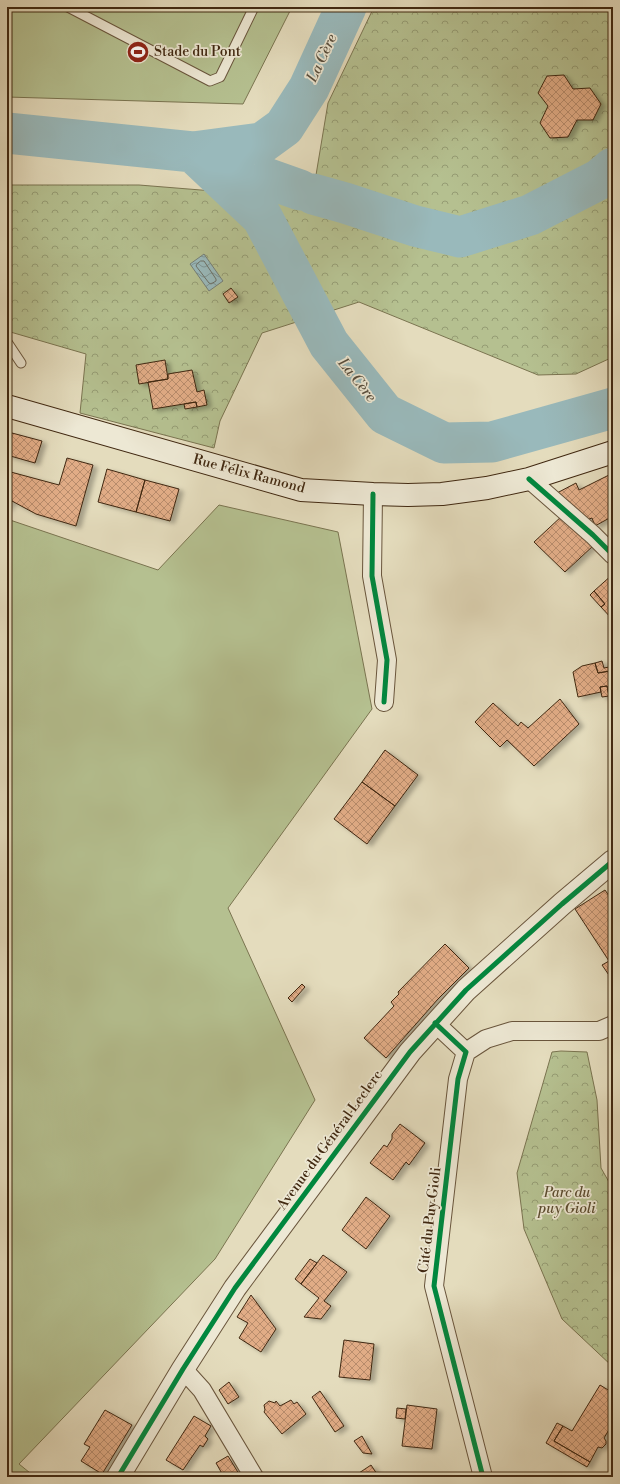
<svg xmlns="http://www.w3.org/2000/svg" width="620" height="1484" font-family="'Libre Bodoni',serif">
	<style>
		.green { fill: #b5c090; stroke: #7a7450 }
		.park { fill: url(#park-crowns); stroke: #7a7450 }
		.water { fill: url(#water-waves); stroke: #757f77 }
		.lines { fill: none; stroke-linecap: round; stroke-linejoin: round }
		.shore { stroke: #6c7066; stroke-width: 1 }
		.river { stroke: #99b9bb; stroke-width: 41 }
		.building { fill: url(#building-cross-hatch); stroke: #402811; filter: url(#shadow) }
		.service-casing { stroke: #69553c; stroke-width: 11 }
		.minor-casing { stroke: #69553c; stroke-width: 20 }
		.tertiary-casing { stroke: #69553c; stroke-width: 24 }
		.secondary-casing { stroke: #402811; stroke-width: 24 }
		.service { stroke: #ede8d4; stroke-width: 9 }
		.minor { stroke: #ede8d4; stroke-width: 18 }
		.tertiary { stroke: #ede8d4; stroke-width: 22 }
		.secondary { stroke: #ede8d4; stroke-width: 22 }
		.cycleway-casing { stroke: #ede8d4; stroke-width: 8 }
		.cycleway { stroke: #00873e; stroke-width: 5 }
		.labels { text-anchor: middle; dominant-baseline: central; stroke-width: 3.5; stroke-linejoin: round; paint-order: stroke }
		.poi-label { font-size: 14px; fill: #402811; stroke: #ede8d4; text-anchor: start }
		.street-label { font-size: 14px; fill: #402811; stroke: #ede8d4 }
		.park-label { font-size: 14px; font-style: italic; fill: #5d4e31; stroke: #ede8d4 }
		.water-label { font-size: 15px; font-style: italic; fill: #564c3c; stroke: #ede8d4 }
	</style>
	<defs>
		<pattern id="park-crowns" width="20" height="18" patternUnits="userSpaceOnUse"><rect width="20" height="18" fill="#b5c090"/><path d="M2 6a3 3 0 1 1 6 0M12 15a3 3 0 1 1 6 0" fill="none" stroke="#959c74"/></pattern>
		<pattern id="water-waves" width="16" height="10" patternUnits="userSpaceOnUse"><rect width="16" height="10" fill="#99b9bb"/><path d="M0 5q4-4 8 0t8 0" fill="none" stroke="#7e9697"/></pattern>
		<pattern id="building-cross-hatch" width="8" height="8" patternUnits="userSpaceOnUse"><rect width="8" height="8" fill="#e1ac86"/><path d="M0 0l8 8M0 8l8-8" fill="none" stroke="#b88c6c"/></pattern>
		<filter id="shadow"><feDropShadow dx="4.5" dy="2.5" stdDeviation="2" flood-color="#0004"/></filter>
	</defs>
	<rect width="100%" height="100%" fill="#e4dcbd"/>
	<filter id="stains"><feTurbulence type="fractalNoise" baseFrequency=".005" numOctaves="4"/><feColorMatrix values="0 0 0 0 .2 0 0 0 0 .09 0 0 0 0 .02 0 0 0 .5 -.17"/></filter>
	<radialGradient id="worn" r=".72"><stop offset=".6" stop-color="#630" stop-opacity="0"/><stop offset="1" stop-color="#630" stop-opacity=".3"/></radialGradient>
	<path class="green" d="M7,7H292L243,104L7,97Z
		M219,505L338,532L372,709L228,908L315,1100L215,1259L19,1464L35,1477H7V519L158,570Z"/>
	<path class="park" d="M374,7H613V357L576,374L538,375L359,302L262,333L220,421L214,448L80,413L86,354L7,331V185H139L312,199L328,103Z
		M561,1051L587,1052L597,1100L601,1168L613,1189V1367L562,1319L524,1229L517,1173L552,1052Z"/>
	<path class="water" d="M204,254L223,281L209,291L190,264Z"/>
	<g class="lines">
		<path class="shore" d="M201,261H204L216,279V281L211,284L209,283L196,266L197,264Z"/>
		<path class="river" d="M7,133L193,152L262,217L329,344L385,414L444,443L492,442L613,408
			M193,152L262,143L284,127L309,88L346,7
			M209,158L300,190
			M313,194L345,203L415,226L460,237L530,215L600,179L613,168"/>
	</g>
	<path class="building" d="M564,75L573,89L590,88L601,104L593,120H577L568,137L550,138L540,123L548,106L538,93L547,76Z
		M231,288L238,297L229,303L223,294Z
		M165,360L168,379L139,384L136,365Z
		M192,370L197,392L204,390L207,405L197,407L196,402L153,409L148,382L168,379V374Z
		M196,402L197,407L185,409L184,404Z
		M12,433L42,441L35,463L7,455V449Z
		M67,458L93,465L76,526L36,514L12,501L7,510V471L59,485Z
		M107,469L145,480L136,512L98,502Z
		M613,473V516L595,526L592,518L586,520L557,493L576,483L579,490Z
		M145,480L179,489L170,521L136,512Z
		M563,515L594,545L565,572L534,542Z
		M613,574V620L601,607L605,604L594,591Z
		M594,591L605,604L601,607L590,595Z
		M602,661L604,668L609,667L610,671L598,673L595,663Z
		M595,663L598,673L610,671L609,667L613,664V695L609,696L607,686L600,687L601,692L578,697L573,672L582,666Z
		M607,686L609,696L602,697L600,687Z
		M560,699L579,724L534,766L507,740L500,747L475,722L493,703L518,726L521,722L528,728Z
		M385,750L418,775L395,806L362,782Z
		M362,782L395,806L367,844L334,819Z
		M605,890L613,902V981L602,965L609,961L575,909Z
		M445,944L469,968L438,999L386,1058L364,1038L394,1006L391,1002L399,994L398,992Z
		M302,984L305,987L292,1002L288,998Z
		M400,1124L425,1143L409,1165L406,1162L393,1180L370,1163L384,1145L387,1147L392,1139V1134Z
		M366,1197L390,1216L366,1249L342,1230Z
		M323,1255L347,1272L324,1301L331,1306L321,1319L304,1317L319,1298L301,1284Z
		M310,1259L317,1263L301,1284L295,1279Z
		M251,1295L276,1329L261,1352L239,1338L248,1323L237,1317Z
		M344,1340L374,1344L370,1380L339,1377Z
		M229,1382L239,1397L228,1404L219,1390Z
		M600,1385L613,1393V1423L604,1438L606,1441V1444L602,1448L598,1447L590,1462L554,1441L563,1426L572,1431Z
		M320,1391L344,1426L335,1432L312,1397Z
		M291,1400L294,1404L297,1402L306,1414L282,1434L264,1412L265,1410L264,1405L269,1401L275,1403L276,1401L280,1406Z
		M407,1405L437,1409L432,1449L402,1446Z
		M397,1408L406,1409L405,1419L396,1418Z
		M105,1410L132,1425L102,1474L81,1461L90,1447L84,1444Z
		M194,1416L211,1426L205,1436L208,1439L203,1447L200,1445L183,1470L166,1460Z
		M557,1423L563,1426L554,1441L590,1462L587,1467L546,1443Z
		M362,1436L372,1454L363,1453L354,1441Z
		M228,1456L239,1474L234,1477H224L216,1463Z
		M371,1465L379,1477H353Z"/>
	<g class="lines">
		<g class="service-casing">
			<path id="service" d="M68,7L210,81L220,77L254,7
				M7,342L21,363"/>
		</g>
		<g class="minor-casing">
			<path id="minor" d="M529,479L593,535L613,555
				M373,494L372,576L387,660L384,702
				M435,1023L466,1052L458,1079L434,1286L483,1477
				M466,1052L486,1039L512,1031H599L613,1025
				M183,1369L202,1390L254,1477"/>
		</g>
		<g class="tertiary-casing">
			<path id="tertiary" d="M118,1477L183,1369L235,1288L410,1052L466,990L562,904L613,861"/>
		</g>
		<g class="secondary-casing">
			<path id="secondary" d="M7,406L301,490L373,494L408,495L442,494L487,488L529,479L613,452"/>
		</g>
		<use href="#service" class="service"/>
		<use href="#minor" class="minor"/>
		<use href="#tertiary" class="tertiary"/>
		<use href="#secondary" class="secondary"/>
		<g class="cycleway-casing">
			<path id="cycleway" d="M529,479L593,535L613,555
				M373,494L372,576L387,660L384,702
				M435,1023L466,1052L458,1079L434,1286L483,1477
				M118,1477L183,1369L235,1288L410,1052L466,990L562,904L613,861"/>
		</g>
		<use href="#cycleway" class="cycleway"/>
	</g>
	<defs>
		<g id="stadium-disc" transform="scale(1.15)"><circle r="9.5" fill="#8f2418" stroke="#ede8d4"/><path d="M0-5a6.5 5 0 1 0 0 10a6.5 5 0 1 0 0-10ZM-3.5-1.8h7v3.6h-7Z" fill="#fff"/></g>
	</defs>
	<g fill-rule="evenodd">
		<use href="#stadium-disc" x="138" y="52"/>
	</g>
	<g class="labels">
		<g class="poi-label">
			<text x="154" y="52">Stade du Pont</text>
		</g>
		<g class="street-label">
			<text transform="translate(249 474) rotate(15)">Rue Félix Ramond</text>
			<text transform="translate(330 1140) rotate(-54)">Avenue du Général Leclerc</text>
			<text transform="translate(430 1220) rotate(-83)">Cité du Puy Gioli</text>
		</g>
		<g class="park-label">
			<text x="567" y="1193">Parc du<tspan x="567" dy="16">puy Gioli</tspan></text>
		</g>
		<g class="water-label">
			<text transform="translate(322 58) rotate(-65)">La Cère</text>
			<text transform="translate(357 380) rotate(51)">La Cère</text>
		</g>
	</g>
	<rect width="620" height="1484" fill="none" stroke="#e4dcbd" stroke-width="24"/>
	<rect x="8" y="8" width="604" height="1468" fill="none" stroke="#402811" stroke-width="2"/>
	<rect x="12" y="12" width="596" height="1460" fill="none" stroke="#402811"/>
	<rect width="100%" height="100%" filter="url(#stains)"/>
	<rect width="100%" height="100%" fill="url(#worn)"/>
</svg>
